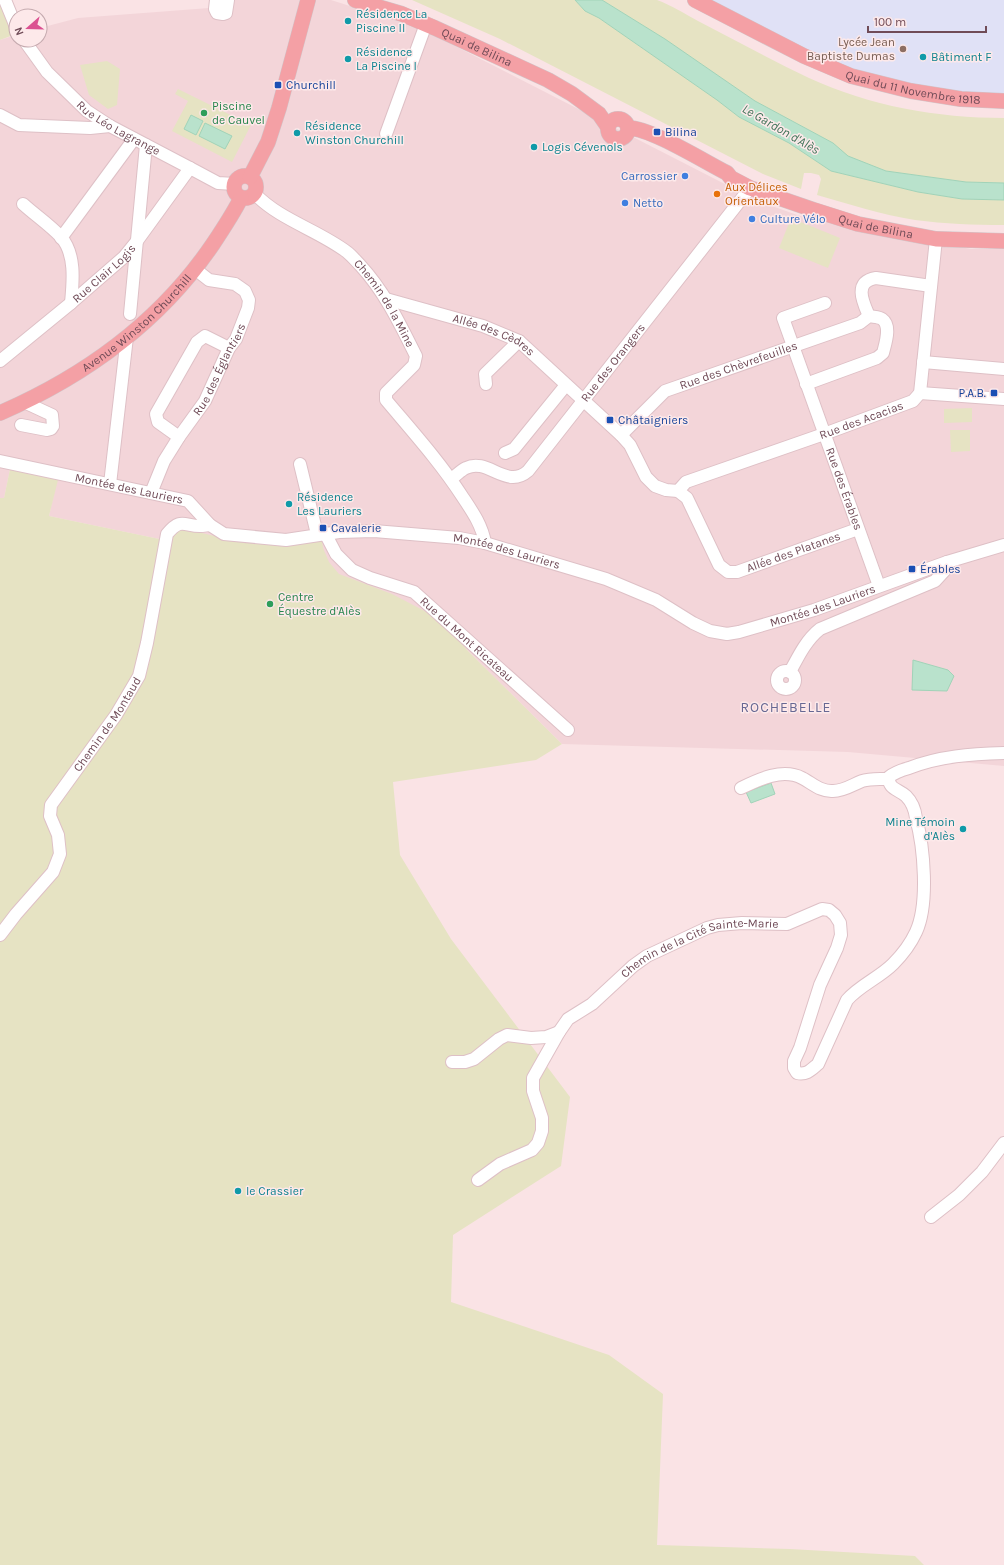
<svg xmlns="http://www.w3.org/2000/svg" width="1004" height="1565" font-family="Karla,sans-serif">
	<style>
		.residential { fill: #f3d5d9 }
		.education { fill: #e0e1f6 }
		.green { fill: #e6e3c3 }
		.water { fill: #b9e2cc; stroke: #a1d3b8 }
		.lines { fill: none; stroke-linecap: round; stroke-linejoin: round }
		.minor-casing { stroke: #dec0c6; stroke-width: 14 }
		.major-casing { stroke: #d1c5c9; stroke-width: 16 }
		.minor { stroke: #fff; stroke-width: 12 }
		.major { stroke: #f4a0a5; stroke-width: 15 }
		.culture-dot { fill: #0f9aa8; stroke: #fde9ea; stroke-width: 1.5 }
		.education-dot { fill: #8d6e63; stroke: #fde9ea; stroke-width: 1.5 }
		.transit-dot { fill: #1a4fb4; stroke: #fde9ea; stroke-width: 1.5 }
		.leisure-dot { fill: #2e9e5b; stroke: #fde9ea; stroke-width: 1.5 }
		.shop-dot { fill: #3f7fe0; stroke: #fde9ea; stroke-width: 1.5 }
		.food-dot { fill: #e8710a; stroke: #fde9ea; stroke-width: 1.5 }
		.labels { text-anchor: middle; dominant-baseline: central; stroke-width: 3; stroke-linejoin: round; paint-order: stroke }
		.culture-label { font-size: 12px; fill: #0d838f; stroke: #fde9ea; text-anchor: start }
		.education-label { font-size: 12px; fill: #785e54; stroke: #fde9ea; text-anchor: end }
		.street-label { font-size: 12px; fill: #704b57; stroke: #fde9ea }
		.transit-label { font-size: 12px; fill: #164399; stroke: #fde9ea; text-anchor: start }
		.leisure-label { font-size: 12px; fill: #27864d; stroke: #fde9ea; text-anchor: start }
		.shop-label { font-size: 12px; fill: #366cbe; stroke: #fde9ea; text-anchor: start }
		.food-label { font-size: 12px; fill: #c56008; stroke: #fde9ea; text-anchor: start }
		.water-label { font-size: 13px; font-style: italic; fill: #41755a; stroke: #fde9ea }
		.quarter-label { font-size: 14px; letter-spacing: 1px; fill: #676893; stroke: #fde9ea }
	</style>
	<rect width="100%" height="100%" fill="#fae3e5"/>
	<path class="residential" d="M211,0H331L422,29L758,201L800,216L971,249L1004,248V766L848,752L562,744L469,652L440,619L169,541L49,516L57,480L10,469L4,498H0V40L16,35V40H40V28L78,18L209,8Z"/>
	<path class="education" d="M708,0H1004V96L931,89L868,74L830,61Z"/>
	<path class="green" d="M0,0L16,34L0,40Z
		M412,0H575L585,11L599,18L717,100L739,117L789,143L831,171L918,192L962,199L1004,200V225C974,225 945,224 915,220C882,215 849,204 817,195L821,179L819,175L811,173H804L801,189L763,174L500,39Z
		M602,0C614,0 648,0 657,0C671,5 685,14 698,21C735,40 771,60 809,78C870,106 937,118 1004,118V183L966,182L886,171L847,156L833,143L755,101L665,39Z
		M107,61L120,69L117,105L108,109L89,95L80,65Z
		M178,89L251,125L232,162L172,131L188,101L175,94Z
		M791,218L840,238L828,268L779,248Z
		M972,408V422L944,423V409Z
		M950,430H970V451L951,452Z
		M10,469L58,480L49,516L169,541L181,528L227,539L322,540L323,548L329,562L339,574L392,594L440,619L469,652L562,744L536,760L393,782L400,855L451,939L570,1097L561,1166L453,1235L451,1302L609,1355L663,1394L657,1545L790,1549L915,1556L924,1565H0V498H4Z"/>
	<path class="water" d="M575,0H602L665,39L755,101L833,143L848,156L886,171L966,182L1004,183V200L962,199L918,192L831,171L789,143L739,117L717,100L599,18L585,11Z
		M191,115L203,121L196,135L184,129Z
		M205,123L232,136L225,149L199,136Z
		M913,660L948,670L954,676L947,691L912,690Z
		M771,783L775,794L751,803L746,792Z"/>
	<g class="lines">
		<g class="minor-casing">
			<g id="minor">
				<path d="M5,0L16,27"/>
				<path d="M216,0L215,9L217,13L223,14L226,13L228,0"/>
				<path id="s1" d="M24,40L47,72L87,111L110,126L190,168L218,183L235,184"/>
				<path d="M0,115L19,125L90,128L110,126"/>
				<path d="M386,134L426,24"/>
				<path id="s2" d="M255,194C280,220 318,230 347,252C352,256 356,261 360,265C385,292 400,324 416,356L414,365L386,393V400C412,431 440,462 462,496C472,511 482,525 485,543"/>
				<path d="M23,204C35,215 50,225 61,237C76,254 73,282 71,303"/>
				<path d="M61,238L134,139"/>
				<path id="s3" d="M386,299L483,326L519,341L621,435L630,445L646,477L655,486L666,490L678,491L687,498L719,565L728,572H737L858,529"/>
				<path id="s4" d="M825,303L783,318L879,586"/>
				<path d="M130,314L146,145"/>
				<path d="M869,316C863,302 853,282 876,278L931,286"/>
				<path id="s5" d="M0,361L71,303L124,257L137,241L190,168"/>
				<path d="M923,362L1004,369"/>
				<path d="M486,384L485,374L519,341"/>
				<path d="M920,393L1004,399"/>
				<path d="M21,425L47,430L51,429L53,426L52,415L24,402"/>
				<path id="s6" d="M621,435L665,391L860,323L869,316C873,317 879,317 882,319C892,326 885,344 883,353L877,358L806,384"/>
				<path d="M179,437L158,422L156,414L197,342L205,336L229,348"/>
				<path d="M505,453L514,449L566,385"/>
				<path id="s7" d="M0,461L188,501L210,525L224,534L286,540L339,532L374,531L459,538L485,543L606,579L656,600L693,623L710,631L727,634L739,632L814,610L947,562L1004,545"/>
				<path d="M300,464L317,534"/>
				<path id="s8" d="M451,479C456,476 461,470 466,468C488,457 506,490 528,471L750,188"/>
				<path d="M110,484L127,337"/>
				<path id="s9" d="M678,491L686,482L824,434L913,401L920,393L936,239"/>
				<path id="s10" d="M151,493L164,461L179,437L205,401L229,348L236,339L248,308L249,300L245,291L235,284L209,280L195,269"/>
				<path id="s11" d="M325,533L336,554L352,570L370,578L414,592L568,730"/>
				<circle cx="786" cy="680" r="9"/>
				<path d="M790,672C798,657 806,640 820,629L935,581L946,569L947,562"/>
				<path d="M741,788C759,779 783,768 802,778C812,783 821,792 833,791C844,791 852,785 862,781C870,778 880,779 889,779"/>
				<path id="s12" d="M0,935L16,914L53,872L60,854L58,835L50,816L51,805L116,715L139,676L147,643L167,534C181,517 184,526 200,526C204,526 207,525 210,525"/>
				<path d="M452,1062H465L474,1059L499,1039L507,1035L531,1038L546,1037L559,1032"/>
				<path id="s13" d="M478,1180L500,1164L532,1150L538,1143L542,1131V1118L533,1091V1078L559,1032L568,1019L592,1004L633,966L647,956L707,928L718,925L742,923L787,924L822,909L829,910L835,915L840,923L841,935L837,948L820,985L800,1048L794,1061V1068L797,1073C807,1075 811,1070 818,1064L847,1000C860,985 879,978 893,964C902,955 910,945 916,932C929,904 924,847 916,818C915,810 911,801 906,796C898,789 888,789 889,777C895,772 902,770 909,768C940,756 971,754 1004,753"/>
				<path d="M931,1217L959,1195L982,1172L1004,1143"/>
			</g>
		</g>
		<g class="major-casing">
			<g id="major">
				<path id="s14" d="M355,0L402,14L435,28L548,80L572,94L599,114L608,127"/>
				<path id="s15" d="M695,0L804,56L851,76L911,91L961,99L1004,101"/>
				<circle cx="618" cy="129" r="10"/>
				<path id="s16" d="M628,128C649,127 705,162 727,173L731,178L750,188L814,210L858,224L936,239L1004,241"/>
				<circle cx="245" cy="187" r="11"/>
				<path d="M250,177L268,142L279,108L308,0"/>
				<path id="s17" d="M0,413C85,376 160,322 213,244C223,229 233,214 241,198"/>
			</g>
		</g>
		<use href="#minor" class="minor"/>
		<use href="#major" class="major"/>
	</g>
	<g class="culture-dot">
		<circle cx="348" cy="21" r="4"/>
		<circle cx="923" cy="57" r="4"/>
		<circle cx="348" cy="59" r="4"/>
		<circle cx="297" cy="133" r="4"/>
		<circle cx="534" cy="147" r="4"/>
		<circle cx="289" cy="504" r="4"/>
		<circle cx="963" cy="829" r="4"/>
		<circle cx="238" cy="1191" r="4"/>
	</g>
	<circle class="education-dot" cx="903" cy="49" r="4"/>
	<g class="transit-dot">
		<rect x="274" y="81" width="8" height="8" rx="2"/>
		<rect x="653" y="128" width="8" height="8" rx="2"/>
		<rect x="990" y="389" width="8" height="8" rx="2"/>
		<rect x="606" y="416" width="8" height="8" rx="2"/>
		<rect x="319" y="524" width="8" height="8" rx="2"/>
		<rect x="908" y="565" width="8" height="8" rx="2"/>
	</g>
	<g class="leisure-dot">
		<circle cx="204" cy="113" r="4"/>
		<circle cx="270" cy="604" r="4"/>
	</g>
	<g class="shop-dot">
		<circle cx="685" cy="176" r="4"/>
		<circle cx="625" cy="203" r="4"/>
		<circle cx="752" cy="219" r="4"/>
	</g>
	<circle class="food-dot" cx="717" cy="194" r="4"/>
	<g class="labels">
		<g class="culture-label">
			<text x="356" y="14">Résidence La<tspan x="356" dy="14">Piscine II</tspan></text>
			<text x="356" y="52">Résidence<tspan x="356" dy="14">La Piscine I</tspan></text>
			<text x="931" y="57">Bâtiment F</text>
			<text x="305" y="126">Résidence<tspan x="305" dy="14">Winston Churchill</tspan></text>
			<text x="542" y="147">Logis Cévenols</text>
			<text x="297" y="497">Résidence<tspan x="297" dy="14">Les Lauriers</tspan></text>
			<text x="955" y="822" text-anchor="end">Mine Témoin<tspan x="955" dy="14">d'Alès</tspan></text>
			<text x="246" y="1191">le Crassier</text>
		</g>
		<g class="education-label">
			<text x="895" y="42">Lycée Jean<tspan x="895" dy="14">Baptiste Dumas</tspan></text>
		</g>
		<g class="street-label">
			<text stroke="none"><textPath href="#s14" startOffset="131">Quai de Bilina</textPath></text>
			<text stroke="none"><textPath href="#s15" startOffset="237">Quai du 11 Novembre 1918</textPath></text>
			<text stroke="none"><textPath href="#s1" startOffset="131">Rue Léo Lagrange</textPath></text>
			<text stroke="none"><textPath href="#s16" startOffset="269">Quai de Bilina</textPath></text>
			<text stroke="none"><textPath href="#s5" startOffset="136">Rue Clair Logis</textPath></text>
			<text stroke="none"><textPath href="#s2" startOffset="173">Chemin de la Mine</textPath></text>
			<text stroke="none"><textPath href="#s17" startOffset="165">Avenue Winston Churchill</textPath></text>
			<text stroke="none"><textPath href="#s3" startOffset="114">Allée des Cèdres</textPath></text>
			<text stroke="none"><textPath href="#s8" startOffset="222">Rue des Orangers</textPath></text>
			<text stroke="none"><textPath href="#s6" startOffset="140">Rue des Chèvrefeuilles</textPath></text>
			<text stroke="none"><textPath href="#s10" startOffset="142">Rue des Églantiers</textPath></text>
			<text stroke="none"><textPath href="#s9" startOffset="198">Rue des Acacias</textPath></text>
			<text stroke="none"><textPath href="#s7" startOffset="132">Montée des Lauriers</textPath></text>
			<text stroke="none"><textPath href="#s4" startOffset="226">Rue des Érables</textPath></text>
			<text stroke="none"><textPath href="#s7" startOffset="527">Montée des Lauriers</textPath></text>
			<text stroke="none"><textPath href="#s3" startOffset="530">Allée des Platanes</textPath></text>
			<text stroke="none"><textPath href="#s7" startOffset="864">Montée des Lauriers</textPath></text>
			<text stroke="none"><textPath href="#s11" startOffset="183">Rue du Mont Ricateau</textPath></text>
			<text stroke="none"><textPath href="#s12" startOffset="251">Chemin de Montaud</textPath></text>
			<text stroke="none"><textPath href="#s13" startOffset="362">Chemin de la Cité Sainte-Marie</textPath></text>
		</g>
		<g class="transit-label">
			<text x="286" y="85">Churchill</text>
			<text x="665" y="132">Bilina</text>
			<text x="986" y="393" text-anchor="end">P.A.B.</text>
			<text x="618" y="420">Châtaigniers</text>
			<text x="331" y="528">Cavalerie</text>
			<text x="920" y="569">Érables</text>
		</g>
		<g class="leisure-label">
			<text x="212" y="106">Piscine<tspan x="212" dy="14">de Cauvel</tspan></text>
			<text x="278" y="597">Centre<tspan x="278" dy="14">Équestre d'Alès</tspan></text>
		</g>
		<g class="shop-label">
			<text x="677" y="176" text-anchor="end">Carrossier</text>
			<text x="633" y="203">Netto</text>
			<text x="760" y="219">Culture Vélo</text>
		</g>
		<g class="food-label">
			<text x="725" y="187">Aux Délices<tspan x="725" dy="14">Orientaux</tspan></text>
		</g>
		<g class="water-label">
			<text transform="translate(781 129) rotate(30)">Le Gardon d'Alès</text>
		</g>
		<g class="quarter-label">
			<text x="786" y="707">ROCHEBELLE</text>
		</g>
	</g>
	<g transform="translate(28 28) rotate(250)"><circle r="19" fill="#fde9ea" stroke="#c5aaaf"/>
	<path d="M0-3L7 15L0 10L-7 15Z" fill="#db5191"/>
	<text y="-6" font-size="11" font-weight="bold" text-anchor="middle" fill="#704b57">N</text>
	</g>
	<path d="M868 26v6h118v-6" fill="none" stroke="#704b57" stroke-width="2"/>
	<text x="874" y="26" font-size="12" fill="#704b57" stroke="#fde9ea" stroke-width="3" paint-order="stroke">100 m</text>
</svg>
